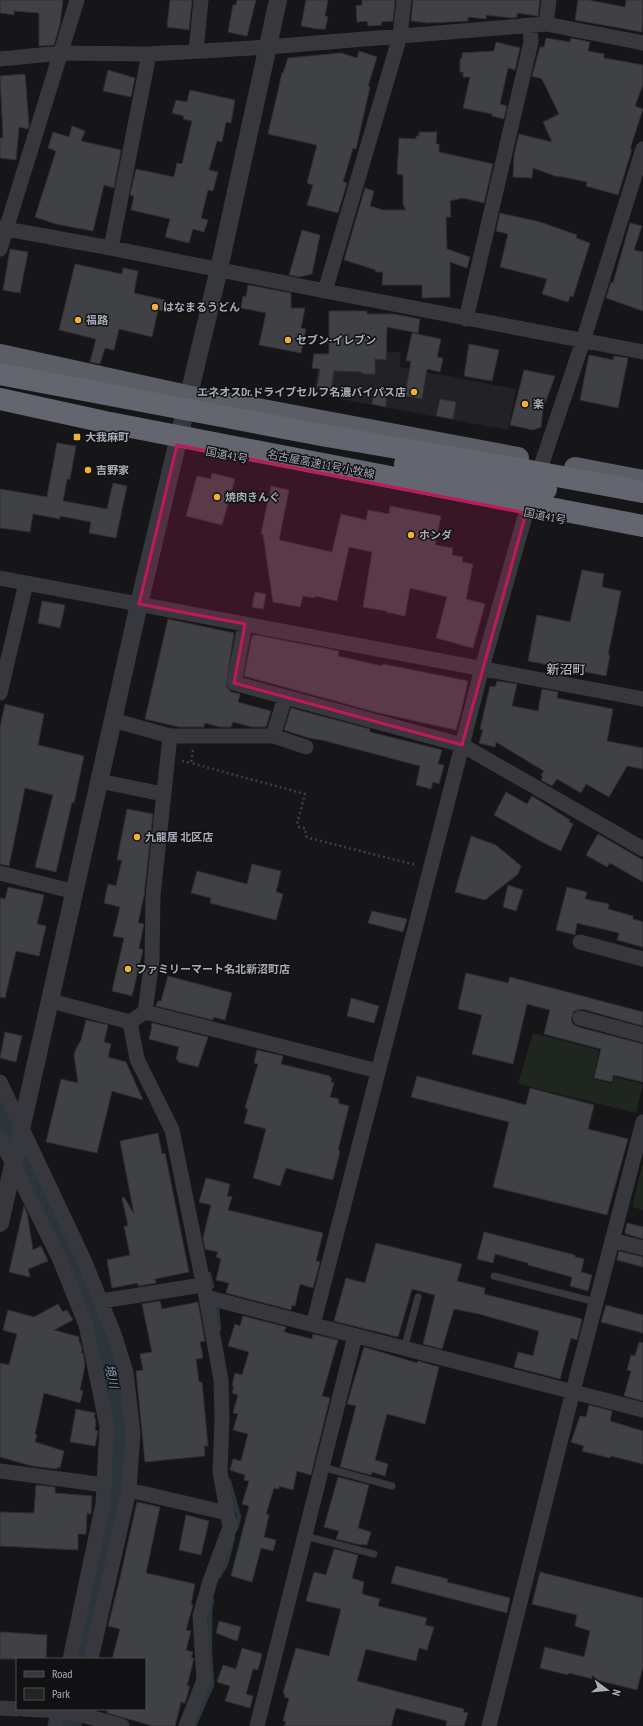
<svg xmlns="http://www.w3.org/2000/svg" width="643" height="1726" font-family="'PT Sans Narrow','Noto Sans JP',sans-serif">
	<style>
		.built { fill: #222225 }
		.green { fill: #1e261f }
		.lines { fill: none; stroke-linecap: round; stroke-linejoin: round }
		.stream { stroke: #2c353c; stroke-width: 4.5 }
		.river { stroke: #2c353c; stroke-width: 28 }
		.building { fill: #404145; stroke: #303034 }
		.path { stroke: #3d3f44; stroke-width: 2.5; stroke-dasharray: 2 3; stroke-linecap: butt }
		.service { stroke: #37383d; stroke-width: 7 }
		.minor { stroke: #37383d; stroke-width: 15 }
		.tertiary { stroke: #37383d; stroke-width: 18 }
		.trunk { stroke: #5b5e65; stroke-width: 22 }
		.motorway { stroke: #63666e; stroke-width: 22 }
		.marked { fill: #c2185b; fill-opacity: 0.2; stroke: #c2185b; stroke-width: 3; stroke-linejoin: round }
		.poi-dot { fill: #f2b134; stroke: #111113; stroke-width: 1.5 }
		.labels { text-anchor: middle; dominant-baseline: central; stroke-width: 3; stroke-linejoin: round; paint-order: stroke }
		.poi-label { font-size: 11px; font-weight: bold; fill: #a8adb8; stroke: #111113; text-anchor: start }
		.street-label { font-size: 11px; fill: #a8adb8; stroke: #111113 }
		.water-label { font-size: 12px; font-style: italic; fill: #7f9bb3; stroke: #111113 }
		.quarter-label { font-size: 13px; fill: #c9ccd4; stroke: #111113 }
	</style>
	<rect width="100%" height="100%" fill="#161618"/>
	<path class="built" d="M401,352L400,367L516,389L508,430L313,394L321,353Z"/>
	<path class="green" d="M533,1033L599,1050L593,1079L612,1084L614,1077L643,1084L636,1113L518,1084Z
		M643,1162V1210L632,1207Z"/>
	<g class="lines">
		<path class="stream" d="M209,1274L212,1286
			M217,1309L219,1329
			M229,1481L239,1517L236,1529
			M219,1576L226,1564L233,1538
			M194,1726L212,1685L210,1652V1611L212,1600"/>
		<path class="river" d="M0,1112L95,1317C109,1353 118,1391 120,1429C123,1470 114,1510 105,1549C97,1586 89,1622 82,1659
			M67,1726L71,1709"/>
	</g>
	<path class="building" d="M0,0H63L60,24L54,45L39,46V13L14,11V15L0,13Z
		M170,0H192L189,30L167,27Z
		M237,0H256L247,36L228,32L233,5H236Z
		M306,0H328L325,16L328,17L325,29H318L301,26Z
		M362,0H395L393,21L381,22L382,25L368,26L367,21L357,22L356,6L362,5Z
		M413,0H540L538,16L517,13V17L513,18L486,15V19L468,17V21L428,23L411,21Z
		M578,0H588L625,7L626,0H643L642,32L575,20Z
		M546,38L570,42L571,38L590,42L588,51L604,54V58L643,65V84L635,106L643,109L630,149H632L618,195L586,186L587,182L558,176V177L533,168L532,178L513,177L514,155L519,134L552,142L543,122L559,114L542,79L532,76L540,47H544Z
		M496,42L520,48L515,70L508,68L500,104L507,106L504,119L492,116V114L463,108L470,77H463V72H460V59L462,58V53L494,51Z
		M359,51L377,57L368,86L370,87L356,149L353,148L343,182L347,183L338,213L307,205L313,185L307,183L317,145L268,134L282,73H283L288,58L341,53L357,58Z
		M108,70L135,78L131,97L103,91Z
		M25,74L29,125L28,129L19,127L16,160L0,158V138H3L0,76Z
		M190,90L235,100L231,123L226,122L222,142L217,141L209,170L218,172L213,191L208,190L201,218L208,220L204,232L193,229L189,243L165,237L170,219L131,210L134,196L130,195L136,169L174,177L177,163L182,164L192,121L183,119L184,116L172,113L176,100L187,102Z
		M72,126L85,131L81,141L121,150L114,188L104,185L93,231L56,224L35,217L56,151L48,148L53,132L69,137Z
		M419,132H437L436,144H439V152L493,164L484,203L462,198L450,201L451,217H446L447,249L470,257L467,268L450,262V297L422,298V285H382L383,272H375L376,270L344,260L365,188L374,191L370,206L383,210H406L403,204V175L397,174L399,138L416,139V136H419Z
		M500,213L540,222L577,235L576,238L590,243L573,297L570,296L568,302L542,294L547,279L500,267L508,234L496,231Z
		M630,223L642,226L634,250L643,252V311L606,298L611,282L613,283Z
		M302,230L320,235L312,274L299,277L289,275Z
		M10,249L28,252L20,293L3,290Z
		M75,264L122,274L123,268L138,271L134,293L165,300L163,311L158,310L152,337L119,329L114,350L105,348L100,364L90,362L96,339L59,330Z
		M248,285L291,293V308H305L301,328L306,329L301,353L259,345L266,313L241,308L243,296L246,297Z
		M329,311H367V314H394L420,319L418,333L387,327L386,360L375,359V374H362V372L334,371L331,391L317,388L320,369L312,368L314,354H329Z
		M412,333L441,339L437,357L443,358L440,372L427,369L422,399L405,396L411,361H406Z
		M469,344L499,350L492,381L464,376Z
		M589,355L613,360L614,356L628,358L618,408L580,400Z
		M524,370L555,376L543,409L541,427L533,430L510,425Z
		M375,387L386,390V407L372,404Z
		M440,399L456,402L453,419L436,416Z
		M57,443L76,446L70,479H67L63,501L107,509L113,483L127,486L116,538L89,533L91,522L60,516V519L33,514L30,532L0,528V489L47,497Z
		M212,473L235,479L222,525L186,516L197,476L211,479Z
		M271,486L289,490L279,540L332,552L341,514L366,520L368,510L389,514L390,506L441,516L435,545L453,548L452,555L463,557L462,562L473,564L466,599L485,604L473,648L436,638L447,597L410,588L405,616L386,612V611L363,607L372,552L349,547L337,601L315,596V598L303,596L300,607L273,602L263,534H261Z
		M582,570L604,574L602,587L621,591L608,655H610L606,676L528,661L537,615L570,622Z
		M255,592L266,594L263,609L252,607Z
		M42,601L65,605L60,628L38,623Z
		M168,619L234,633L226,686L231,692L240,694L238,702L271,711L266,727H252L233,722L231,727H220L205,723L204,727H179L145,719Z
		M256,635L339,651L338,656L382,666L383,664L468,681L461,712L456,730L375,712L244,676L252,636Z
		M497,681L517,684L512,706L538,711L542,689L558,692L557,698L613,709L607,741L643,748V769L627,766L609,797L586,784L581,793L557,779L552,786L541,780L543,777L541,775L544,771L519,756L496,742L495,747L479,743L483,730L480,729L490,686L495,687Z
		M5,704L44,714L38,745L84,756L74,803L72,802L56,872L35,867L53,795L25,788L9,866L0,864V727Z
		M291,708L370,729V732L442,750L438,764L444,765L439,784L433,782L431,789L416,785L420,766L322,740L309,738L284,730Z
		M506,792L527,804L532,796L570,820L569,822L573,824L561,851L542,842L494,815Z
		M127,809L153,814L144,896L138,923L144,924L139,948L143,950L132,996L112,991L124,938L113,936L120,907L104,903L108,884L116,886L122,860H117Z
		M598,834L643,860V882L610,863L607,867L586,855Z
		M471,836L496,845L521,866L518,874L485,900L455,892Z
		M252,864L281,871L276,892L283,894L276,920L210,903L211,898L191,893L197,871L247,884Z
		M508,885L523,890L516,911L503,907Z
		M8,887L44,895L37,924L46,926L39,956L16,951L5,998L0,997V898L5,899Z
		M567,887L587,892L585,899L609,904L608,909L633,916V919L643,922V947L617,940L619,933L577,923L575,935L556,930Z
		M372,911L407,919L403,932L368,923Z
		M466,973L508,983L510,977L643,1012V1026L582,1009L574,1011L571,1020L573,1024L578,1027L643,1044V1082L613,1075L612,1082L594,1078L601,1049L544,1034L550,1010L527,1004L513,1064L472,1054L482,1015L458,1009Z
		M168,976L232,993L225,1020L213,1017V1020L156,1006L158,1001H161Z
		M351,998L379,1006L374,1023L347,1016Z
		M86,1020L108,1025L104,1042L111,1044L108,1057L126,1062L143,1100L112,1091L97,1153L46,1142L61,1079L78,1083L74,1055L76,1049L81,1040Z
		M152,1023L208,1037L198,1067L178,1062V1060L176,1059L179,1047L149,1039L152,1027L151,1026Z
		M5,1032L22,1036L16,1062L0,1058Z
		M257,1050L283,1056L281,1064L330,1076V1078H332L331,1082L334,1083L330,1097L339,1099L338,1103L349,1106L338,1150L340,1151L333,1180L286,1168L280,1186L253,1178L266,1129L244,1123L248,1109L245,1108L258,1064L254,1063Z
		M417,1076L526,1105L530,1088L594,1105L588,1129L628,1139L607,1215L493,1187L509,1122L411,1097Z
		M158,1133L162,1154L165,1153L189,1272L155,1279L156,1283L138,1286V1283L112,1288L107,1260L130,1255L124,1226H128L122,1198L124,1197L134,1214L120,1141Z
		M206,1178L230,1184L227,1196L232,1197L228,1210L323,1233L316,1261L320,1262L313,1288L300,1284L295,1306L292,1305L291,1310L226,1293L229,1283L216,1280L221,1259L216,1257L218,1252L205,1249L203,1238L211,1205L199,1202Z
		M24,1206L27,1213L33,1250L41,1246L48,1261L28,1269L30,1277L9,1272Z
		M627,1223L643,1227V1239L626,1234L625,1232Z
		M484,1232L575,1255V1257L584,1259L581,1272L592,1275L588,1291L570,1286L572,1277L528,1265V1263L495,1254L493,1263L477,1259Z
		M376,1243L462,1264L457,1281L485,1288L484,1294L582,1319L577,1340L571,1338L560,1379L514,1367L518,1352L533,1356L539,1331L479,1314L454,1309L442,1349L423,1344L435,1295L412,1289L398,1337L334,1321L346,1278L365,1283Z
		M619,1251L643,1257V1267L617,1260Z
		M160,1301L162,1309L198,1302L205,1341L200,1342L203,1358L196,1359L199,1382H202L208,1446H204L205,1456L145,1462L136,1371L143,1370L140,1354L152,1352L142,1304Z
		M58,1304L63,1312L67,1310L73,1320L54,1330L79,1337V1342H80L82,1349L81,1353H83L85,1365L80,1390L83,1391L80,1403L44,1393L35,1434L37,1435L35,1442L64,1451L60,1468L57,1467V1469L32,1466L0,1457V1363L9,1365L17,1334L3,1330L8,1310L34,1317Z
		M606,1305L643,1315V1333L601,1322Z
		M243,1316L286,1327L284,1332L312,1339L313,1334L338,1340L322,1396L330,1398L311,1475L297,1471L293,1490L279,1486V1489L274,1488L266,1514L269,1515L264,1537L276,1540L273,1551L261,1548L252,1582L231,1576L249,1506L242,1504L249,1481L244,1480L245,1475L230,1470L233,1459L241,1461L248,1434L233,1430L238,1414L233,1413L238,1395L232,1393L234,1387L232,1386L235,1373L242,1375L249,1352L228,1346L235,1324L240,1326Z
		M639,1342L643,1343V1401L624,1396L631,1371L627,1370L631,1355L635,1356Z
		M364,1347L417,1363L418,1361L439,1367L425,1424L387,1414L375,1460L388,1464L385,1476L372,1472L371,1475L340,1467L356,1406L347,1404Z
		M589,1405L612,1411L610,1421L643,1431V1464L611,1456L610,1458L582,1451L584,1446L571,1442L580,1416L586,1417Z
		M76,1409L95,1413L94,1418L96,1419L95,1430L98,1431L95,1446L70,1442Z
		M338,1477L369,1485L358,1528L371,1532L367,1545L362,1544L361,1545L336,1539L339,1531L324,1527Z
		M36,1485L55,1487V1493L92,1496L91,1514L87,1513L86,1534H78V1550L0,1546V1512L34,1513Z
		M137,1502L160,1507L146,1573L195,1584L191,1604L193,1605L186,1630L191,1631L186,1650L193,1652L191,1658H194L187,1686H190L185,1703L181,1702L175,1726H153L107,1713L108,1709H145V1659H112L120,1629L108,1626L120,1578Z
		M186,1515L209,1521L201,1555L179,1550Z
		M334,1549L358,1555L352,1578L364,1582L362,1594L380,1599L378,1606L427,1618L425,1625L434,1627L427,1650L419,1648L416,1661L366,1649L357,1681L464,1709L463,1712L468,1713L464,1726H446L447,1721L396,1708L391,1726H284L286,1722L283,1721L289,1698L284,1697L285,1694L283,1693L296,1648L329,1656L341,1609L306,1601L314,1572L326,1575Z
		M396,1566L448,1579L447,1582L510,1598L507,1613L391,1583Z
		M540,1572L643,1598V1666L637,1690L569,1673L568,1675L540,1668L545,1647L584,1657L590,1631L575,1626L577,1615L532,1604Z
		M219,1621L241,1627L237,1641L216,1633Z
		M0,1632L47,1635L46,1659H0Z
		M242,1648L262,1654L258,1670L253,1669L246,1694L253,1696L250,1708L225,1701L230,1686L217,1682L223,1665L236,1669Z"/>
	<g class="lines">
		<path class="path" d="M193,750L191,763L305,794L297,824L299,827L305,828L306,836L309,838L416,865
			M182,761L191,763"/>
		<path class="service" d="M494,1276L596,1302
			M404,1349L418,1297
			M322,1467L392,1486
			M305,1536L374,1554"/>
		<path class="minor" d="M546,24L549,0
			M196,51L201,0
			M0,59L61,53L149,54L268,47L546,24L643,43
			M0,228L111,248L325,291L643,352
			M111,248L149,54
			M0,249L77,0
			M325,291L400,36L404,0
			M466,319L531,42L530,25
			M542,463L583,341L643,149
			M0,578L643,699
			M245,624L234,683L462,745L643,849
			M0,693L26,583
			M113,720L170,736
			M273,736L306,747
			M99,781L163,794
			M0,873L75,892
			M580,942L643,959
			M51,1001L130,1022
			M145,1012L378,1071
			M580,1018L643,1035
			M0,1082L84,1260L114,1334L126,1372L133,1433L129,1490L91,1659
			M0,1138L60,1260L86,1325L107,1426L103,1504L70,1659
			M612,1240L643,1248
			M206,1297L643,1410
			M102,1301L202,1285
			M313,1325L482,668L526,513
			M0,1471L105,1485
			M129,1490L227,1513
			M0,1708L17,1709
			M23,1709L59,1711L79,1714L122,1726
			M55,1726L59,1709
			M186,1726L204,1680L200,1616L210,1581L230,1527L220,1472L222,1420L221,1380L206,1297L172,1130L137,1059L130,1022L145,1012L152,960L153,896L170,736H273L285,697
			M257,1726L355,1336
			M489,1726L573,1391L643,1122"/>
		<path class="tertiary" d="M0,1223L139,604L219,269L278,0"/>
		<path class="trunk" d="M0,355L187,396L518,458
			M575,468L643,481"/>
		<path class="motorway" d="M0,374L321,435L503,466L643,492
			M0,399L105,422L643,526
			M405,464L546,489"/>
	</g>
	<path class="marked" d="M177,445L526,513L462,745L234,683L245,624L139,604Z"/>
	<g class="poi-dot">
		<circle cx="155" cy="307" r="4"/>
		<circle cx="78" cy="320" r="4"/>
		<circle cx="288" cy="340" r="4"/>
		<circle cx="414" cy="392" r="4"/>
		<circle cx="525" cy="404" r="4"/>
		<rect x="73" y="433" width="8" height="8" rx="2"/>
		<circle cx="88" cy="470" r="4"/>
		<circle cx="217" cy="497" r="4"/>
		<circle cx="411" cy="535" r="4"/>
		<circle cx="137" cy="837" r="4"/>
		<circle cx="128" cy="969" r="4"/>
	</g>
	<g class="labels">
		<g class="poi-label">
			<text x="163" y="307">はなまるうどん</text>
			<text x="86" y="320">福路</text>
			<text x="296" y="340">セブン-イレブン</text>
			<text x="406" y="392" text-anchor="end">エネオスDr.ドライブセルフ名濃バイパス店</text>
			<text x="533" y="404">楽</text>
			<text x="85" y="437">大我麻町</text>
			<text x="96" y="470">吉野家</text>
			<text x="225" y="497">焼肉きんぐ</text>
			<text x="419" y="535">ホンダ</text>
			<text x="145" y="837">九龍居 北区店</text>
			<text x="136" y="969">ファミリーマート名北新沼町店</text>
		</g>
		<g class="street-label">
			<text transform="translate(227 455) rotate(11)">国道41号</text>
			<text transform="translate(321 464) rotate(11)">名古屋高速11号小牧線</text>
			<text transform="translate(545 516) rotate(11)">国道41号</text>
		</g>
		<g class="water-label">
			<text transform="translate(112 1376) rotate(78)">境川</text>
		</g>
		<g class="quarter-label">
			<text x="566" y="669">新沼町</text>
		</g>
	</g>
	<rect x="16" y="1658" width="130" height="52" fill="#111113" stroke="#4d4f55"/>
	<rect x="24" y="1671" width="20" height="6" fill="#37383d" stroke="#4d4f55"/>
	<text x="52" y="1678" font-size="12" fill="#a8adb8">Road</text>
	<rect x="24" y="1688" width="20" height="12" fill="#1e261f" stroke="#4d4f55"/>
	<text x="52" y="1698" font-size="12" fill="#a8adb8">Park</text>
	<g transform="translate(607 1690) rotate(106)" stroke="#111113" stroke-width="3" paint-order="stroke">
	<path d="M0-3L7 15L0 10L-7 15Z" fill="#a8adb8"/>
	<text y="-6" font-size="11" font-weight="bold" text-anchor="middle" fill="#a8adb8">N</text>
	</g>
</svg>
